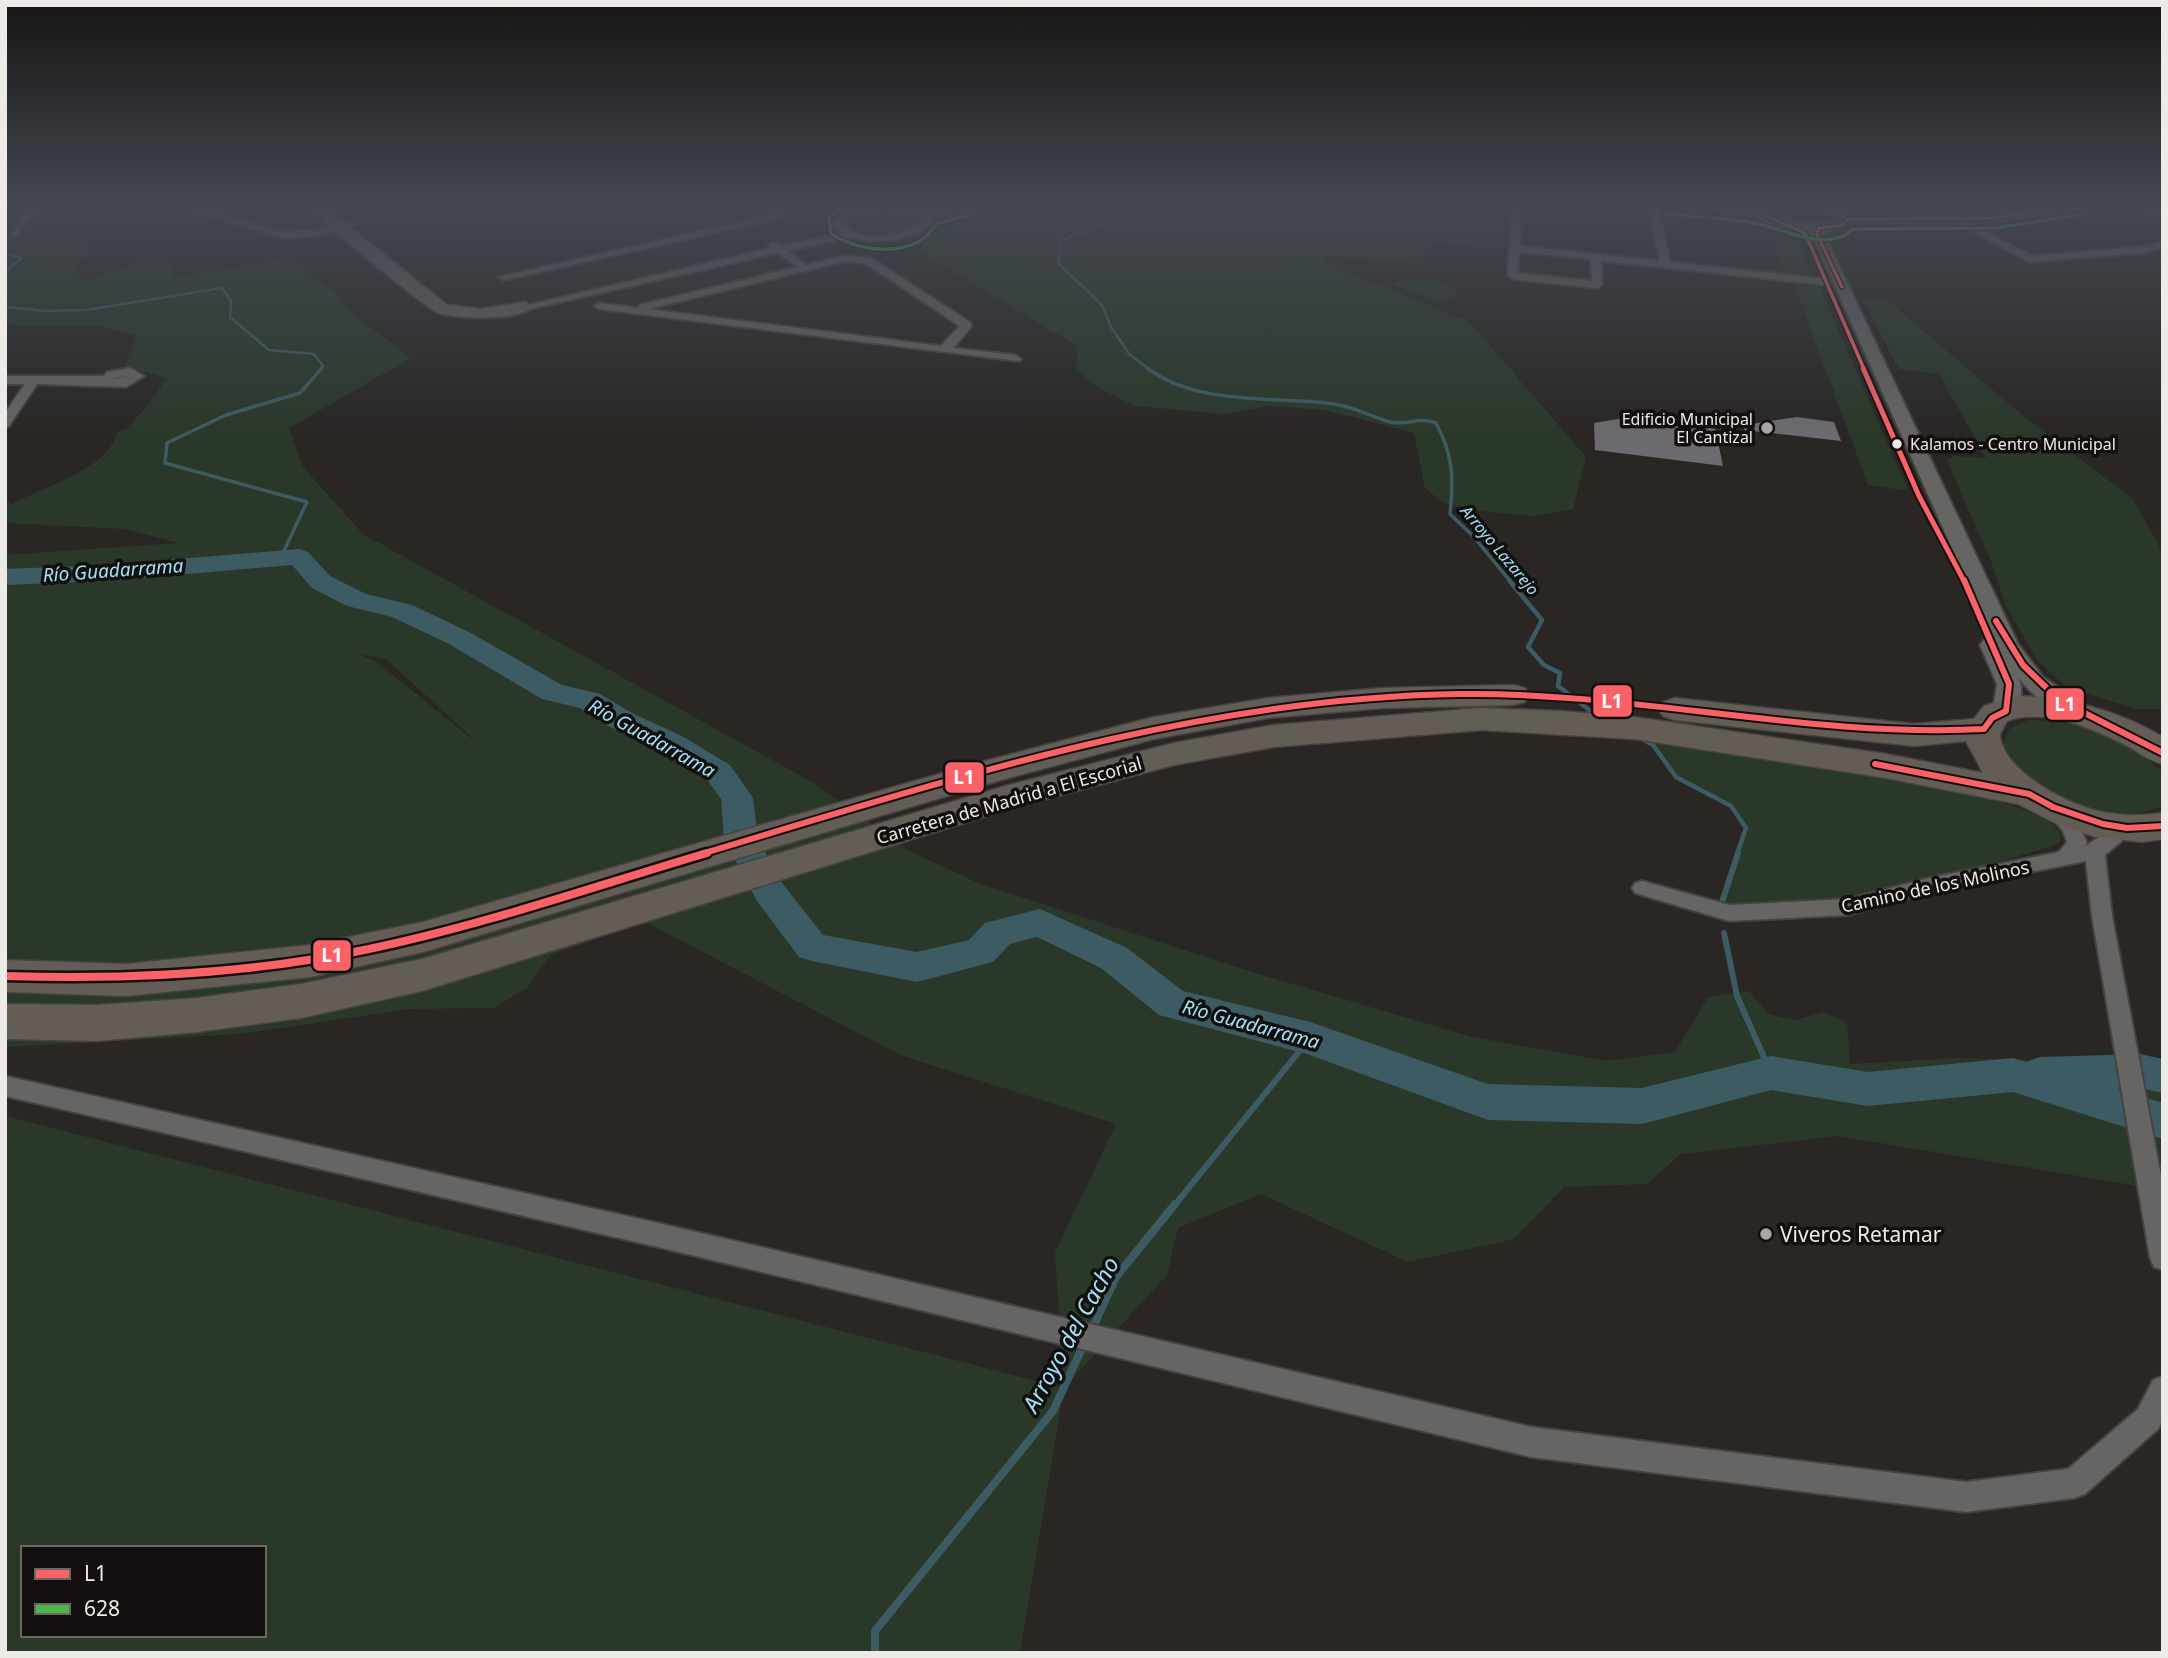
<svg xmlns="http://www.w3.org/2000/svg" width="2168" height="1658" font-family="'Noto Sans',sans-serif">
	<style>
		.green { fill: #2a3829; fill-rule: evenodd }
		.lines { fill: none; stroke-linecap: round; stroke-linejoin: round }
		.stream-far4 { stroke: #3d5b63; stroke-width: 2.5 }
		.stream-far3 { stroke: #3d5b63; stroke-width: 3.5 }
		.stream-far2 { stroke: #3d5b63; stroke-width: 4.5 }
		.stream-far1 { stroke: #3d5b63; stroke-width: 6 }
		.stream { stroke: #3d5b63; stroke-width: 8 }
		.river { fill: #3d5b63; fill-rule: evenodd }
		.building { fill: #6e6b70 }
		.street-casing { stroke: #454341; stroke-width: 4 }
		.secondary-casing { stroke: #454341; stroke-width: 4 }
		.highway-casing { stroke: #454341; stroke-width: 3 }
		.street { fill: #676564; fill-rule: evenodd }
		.secondary { fill: #676564; fill-rule: evenodd }
		.highway { fill: #645d56; fill-rule: evenodd }
		.bus-1-far3-casing { stroke: #120f0e; stroke-width: 6 }
		.bus-1-far2-casing { stroke: #120f0e; stroke-width: 9 }
		.bus-1-far1-casing { stroke: #120f0e; stroke-width: 10 }
		.bus-1-casing { stroke: #120f0e; stroke-width: 13 }
		.bus-2-casing { stroke: #120f0e; stroke-width: 6 }
		.bus-1-far3 { stroke: #fa6268; stroke-width: 3.5 }
		.bus-1-far2 { stroke: #fa6268; stroke-width: 5 }
		.bus-1-far1 { stroke: #fa6268; stroke-width: 6 }
		.bus-1 { stroke: #fa6268; stroke-width: 8 }
		.bus-2 { stroke: #4ab747; stroke-width: 3.5 }
		.poi-dot { fill: #a8a5a3; stroke: #120f0e; stroke-width: 2.5 }
		.bus-dot { fill: #edeae7; stroke: #120f0e; stroke-width: 2.5 }
		.labels { text-anchor: middle; dominant-baseline: central; stroke-width: 7; stroke-linejoin: round; paint-order: stroke }
		.far-poi-label { font-size: 16px; fill: #edeae7; stroke: #120f0e; text-anchor: end }
		.bus-label { font-size: 16px; fill: #edeae7; stroke: #120f0e; text-anchor: start }
		.far-water-label { font-size: 16px; font-style: italic; fill: #a1e3f6; stroke: #120f0e }
		.street-label { font-size: 18px; fill: #edeae7; stroke: #120f0e }
		.water-label { font-size: 19px; font-style: italic; fill: #a1e3f6; stroke: #120f0e }
		.near-poi-label { font-size: 21px; fill: #edeae7; stroke: #120f0e; text-anchor: start }
		.near-water-label { font-size: 23px; font-style: italic; fill: #a1e3f6; stroke: #120f0e }
		.line-badge { stroke: #120f0e; stroke-width: 2.5 }
		.badge-label { font-size: 19px; text-anchor: middle; font-weight: bold; fill: #fff }
	</style>
	<rect width="100%" height="100%" fill="#292624"/>
	<path class="green" d="M5,204H42L12,227C40,224 70,231 92,248L74,269L84,281L155,256L172,260V278L293,257L313,278L336,293L354,315L411,358L289,428L303,467L363,534L814,783L908,850L978,883L1252,972L1472,1037L1607,1061L1675,1052L1708,997L1749,991L1768,1014L1795,1020L1823,1012L1847,1022L1850,1064L1960,1058L2163,1066V1190L1838,1136L1681,1154L1647,1184L1564,1187L1514,1239L1408,1262L1261,1194L1178,1228L1167,1275L1064,1388L1020,1653H5V1116L1064,1388L1055,1252L1116,1124L900,1055L645,922L551,955L527,988L494,1008L409,1009L240,1034L5,1047V555L178,543L124,529L5,523V499L13,504C43,486 112,468 117,431L125,430C140,414 155,398 166,378L124,366L137,336L99,326H22L5,322ZM355,654L386,659L481,746L374,660ZM23,1548H264V1635H23Z
		M984,204H1509L1506,249L1427,242L1422,264L1323,255L1330,266L1470,322L1586,457L1573,509L1536,516L1488,512L1443,503L1425,488L1414,433L1326,410L1268,406L1224,414L1135,406L1098,388L1076,368L1077,346L921,252L920,234L933,225L935,216Z
		M1764,204H1816L1843,216L1844,221L1839,224L1802,226L1765,215L1760,206Z
		M877,210L905,211L919,219V224C901,237 860,243 844,225L852,215Z
		M1765,222L1794,230L1811,275L1784,272Z
		M1406,279L1442,282L1457,290L1456,297L1418,283L1455,298L1441,303L1392,284Z
		M1794,284L1820,288L1907,488L1902,490L1868,485Z
		M1862,298L1887,300L2020,413L2133,499L2163,553V709H2137L2067,688L2037,660L2006,606L1992,564L1947,460L1954,456L1986,458L1939,374L1899,369Z
		M2028,720C2079,719 2127,736 2163,773V805C2121,828 2040,802 2012,765C2008,759 2006,751 2003,744L2009,729Z
		M1659,743C1722,751 2029,788 2058,830C2060,833 2060,837 2061,841L2053,846L1841,907L1729,913L1722,902L1746,827L1731,806L1676,777L1653,745Z"/>
	<g class="lines">
		<path class="stream-far4" d="M1119,204L1122,215L1116,221L1061,240L1058,263L1102,305L1111,327L1130,355L1149,369
			M5,254L22,258L5,272
			M5,307L46,311L86,310L222,288L231,301L230,317L269,350L314,354L323,366L320,369"/>
		<path class="stream-far3" d="M1147,368C1197,406 1274,396 1333,404C1353,406 1371,417 1390,422C1408,426 1418,416 1436,423C1453,454 1454,479 1450,514L1473,536L1510,581
			M281,557L307,502L165,463L167,443L226,415L300,393L322,368"/>
		<path class="stream-far2" d="M1509,580L1542,620L1528,647L1544,665L1560,673L1558,686L1597,716
			M1640,738L1653,745L1676,777L1731,806L1746,828L1737,854"/>
		<path class="stream-far1" d="M1722,902L1738,853
			M1724,933L1737,996L1771,1073
			M1174,1206L1310,1038"/>
		<path class="stream" d="M1092,1329L1116,1277L1175,1204
			M875,1653V1631L1053,1411L1084,1344"/>
		<path class="river" d="M299,549L308,552L330,576L366,594L412,605L469,632L562,685L600,694L634,714L682,736L730,765L753,798L758,839L782,883L823,935L917,952L969,940L985,923L1040,909L1127,948L1183,991L1310,1022L1488,1084L1642,1088L1771,1056L1868,1072L2013,1058L2026,1062L2040,1057L2140,1054L2163,1059V1093L2140,1088L2116,1089L2163,1103V1139L2013,1092L1868,1106L1771,1090L1642,1124L1488,1120L1307,1054L1159,1015L1101,968L1037,937L1010,944L993,962L917,982L812,961L799,957L757,901L724,839L721,799L708,781L660,750L612,728L580,708L542,699L449,644L392,617L347,606L312,588L292,565L107,581L5,585V569L107,565Z"/>
	</g>
	<path class="building" d="M1683,413L1713,417L1723,466L1595,450L1594,423L1618,419L1685,427Z
		M1797,417L1834,422L1841,441L1744,430V425Z"/>
	<g class="lines">
		<g class="street-casing">
			<path id="street" d="M41,204H52L28,219L16,236H10L22,215Z
				M170,204H185L283,232L315,230L353,222L358,225L315,236L283,238Z
				M879,204L908,205L927,213L959,204H974L931,218V224L921,232L895,240L868,241L849,237L788,251L807,265L842,256L871,258L971,323V327L953,348L1015,355L1021,359L1019,361L599,309L594,306L599,303L638,308L639,305L797,267L778,253L525,310L520,307L771,248L768,245L773,242L781,246L841,233L833,225L845,212ZM879,210L906,211L921,217V223C900,237 863,243 843,225L851,216ZM842,262L865,263L960,326L941,346L648,309Z
				M1511,204H1521L1519,246L1660,261L1648,204H1658L1670,262L1826,279L1831,282L1826,285L1601,261L1602,285L1597,288L1513,279L1508,276ZM1519,252L1591,259L1592,281L1518,273Z
				M1662,204H1694L1763,213L1758,216Z
				M2124,204H2139L2163,210V216Z
				M777,207L785,214L777,219L504,280L499,277L771,215Z
				M1947,214H1953L2032,256L2141,247L2163,242V248L2141,253L2030,262L1947,218Z
				M130,368L144,376L126,387L37,384L9,426L5,427V413L25,384H5V376H104L107,372ZM128,376L114,379L115,378Z
				M2056,804C2072,809 2081,828 2087,843L2084,847L2120,823L2127,821L2137,828L2105,855L2112,916L2163,1187V1270L2154,1267L2150,1258L2092,916L2086,861L1929,892L1848,915L1729,921L1635,893L1632,888L1635,883L1642,881L1729,905L1848,899L1929,878L2059,852L2067,842L2063,831L2047,811Z
				M5,1076L662,1224L1531,1427L1966,1482L2068,1469L2138,1409L2153,1380L2163,1376V1420L2158,1429L2085,1494L2074,1498L1966,1512L1531,1457L662,1248L5,1096Z"/>
		</g>
		<g class="secondary-casing">
			<path id="secondary" d="M306,204H321L447,305L481,309L525,302L533,307C519,321 458,319 439,313C426,309 318,218 306,204Z
				M1751,204H1765V211L1796,223L1838,222L1845,226L1824,234L2018,644L2043,677L2088,707L2092,713L2088,719C2066,724 2031,695 2019,678C2023,688 2021,707 2015,717H1997L1993,711L1997,684L1980,645L1984,640L1992,638L1811,232C1791,231 1766,228 1751,213Z
				M1814,204H1835L1851,215L1995,214L2057,204H2089L2082,208L1995,222L1848,223Z"/>
		</g>
		<g class="highway-casing">
			<path id="highway" d="M1513,685L1525,688L1529,695L1525,702L1513,705L1383,708L1268,718L1154,739L1001,780L423,952L310,977L127,996L5,992V960L127,964L310,945L423,922L981,762L1154,717L1268,698L1383,688Z
				M2015,696C2066,696 2119,711 2163,737V764C2150,761 2140,753 2129,747C2094,729 2046,707 2007,721L2000,734C2001,770 2067,804 2098,811C2120,816 2141,816 2163,813V839L2142,842L2096,837L2061,826L2018,804L1886,778L1634,739L1482,730L1274,747L1174,765L1016,807L422,991L301,1018L197,1032L97,1041L5,1039V1004L97,1005L197,998L301,984L422,959L1009,785L1174,743L1274,725L1482,708L1560,711L1634,717L1886,754L1983,773L1966,741L1914,746L1675,720L1663,716L1658,709L1663,702L1675,698L1914,724L1974,719L1984,706Z"/>
		</g>
		<use href="#street" class="street"/>
		<use href="#secondary" class="secondary"/>
		<use href="#highway" class="highway"/>
		<g class="bus-1-far3-casing">
			<path id="bus-1-far3" d="M1758,204L1756,210L1762,214L1805,233L1864,369
				M1842,287L1817,234L1819,228L1843,225L1848,219L1995,218L2082,204"/>
		</g>
		<g class="bus-1-far2-casing">
			<path id="bus-1-far2" d="M1863,368L1919,496L1964,581"/>
		</g>
		<g class="bus-1-far1-casing">
			<path id="bus-1-far1" d="M1996,621L2023,665L2059,700L2163,753
				M1875,764L2029,794L2053,807L2103,824L2127,828L2163,826
				M701,854C949,780 1199,697 1461,694C1637,692 1808,738 1984,729L1992,718L2006,711L2009,684L1964,580"/>
		</g>
		<g class="bus-1-casing">
			<path id="bus-1" d="M5,976C127,980 250,974 369,949C484,925 595,886 707,853"/>
		</g>
		<g class="bus-2-casing">
			<path id="bus-2" d="M846,204L829,217L831,234C861,253 916,259 936,224L972,214
				M1666,214C1695,217 1725,218 1754,223C1782,228 1828,254 1853,229L1996,228L2084,214"/>
		</g>
		<use href="#bus-1-far3" class="bus-1-far3"/>
		<use href="#bus-1-far2" class="bus-1-far2"/>
		<use href="#bus-1-far1" class="bus-1-far1"/>
		<use href="#bus-1" class="bus-1"/>
		<use href="#bus-2" class="bus-2"/>
	</g>
	<linearGradient id="sky" x2="0" y2="1"><stop stop-color="#171514"/><stop offset="0.47" stop-color="#434750"/><stop offset="1" stop-color="#434750" stop-opacity="0"/></linearGradient>
	<rect width="2168" height="436" fill="url(#sky)"/>
	<g class="poi-dot">
		<circle cx="1767" cy="428" r="7"/>
		<circle cx="1766" cy="1234" r="7"/>
	</g>
	<circle class="bus-dot" cx="1897" cy="444" r="6"/>
	<g class="labels">
		<g class="far-poi-label">
			<text x="1753" y="419">Edificio Municipal<tspan x="1753" dy="18">El Cantizal</tspan></text>
		</g>
		<g class="bus-label">
			<text x="1910" y="444">Kalamos - Centro Municipal</text>
		</g>
		<g class="far-water-label">
			<text transform="translate(1500 550) rotate(50)">Arroyo Lazarejo</text>
		</g>
		<g class="street-label">
			<text transform="translate(1009 800) rotate(-16)">Carretera de Madrid a El Escorial</text>
			<text transform="translate(1935 886) rotate(-12)">Camino de los Molinos</text>
		</g>
		<g class="water-label">
			<text transform="translate(113 570) rotate(-4)">Río Guadarrama</text>
			<text transform="translate(652 738) rotate(29)">Río Guadarrama</text>
			<text transform="translate(1251 1024) rotate(15)">Río Guadarrama</text>
		</g>
		<g class="near-poi-label">
			<text x="1780" y="1234">Viveros Retamar</text>
		</g>
		<g class="near-water-label">
			<text transform="translate(1070 1334) rotate(-61)">Arroyo del Cacho</text>
		</g>
	</g>
	<g class="line-badge">
		<rect x="1592" y="684" width="41" height="34" rx="7" fill="#fa6268"/>
		<rect x="2045" y="687" width="40" height="34" rx="7" fill="#fa6268"/>
		<rect x="944" y="761" width="41" height="33" rx="7" fill="#fa6268"/>
		<rect x="312" y="939" width="40" height="33" rx="7" fill="#fa6268"/>
	</g>
	<g class="badge-label">
		<text x="1612" y="708">L1</text>
		<text x="2065" y="711">L1</text>
		<text x="964" y="784">L1</text>
		<text x="332" y="962">L1</text>
	</g>
	<rect width="2168" height="1658" fill="none" stroke="#edeae7" stroke-width="14"/>
	<rect x="21" y="1546" width="245" height="91" fill="#120f0e" stroke="#6a6765" stroke-width="2"/>
	<rect x="35" y="1569" width="35" height="10" fill="#fa6268" stroke="#6a6765" stroke-width="2"/>
	<text x="84" y="1581" font-size="21" fill="#edeae7">L1</text>
	<rect x="35" y="1604" width="35" height="10" fill="#4ab747" stroke="#6a6765" stroke-width="2"/>
	<text x="84" y="1616" font-size="21" fill="#edeae7">628</text>
</svg>
